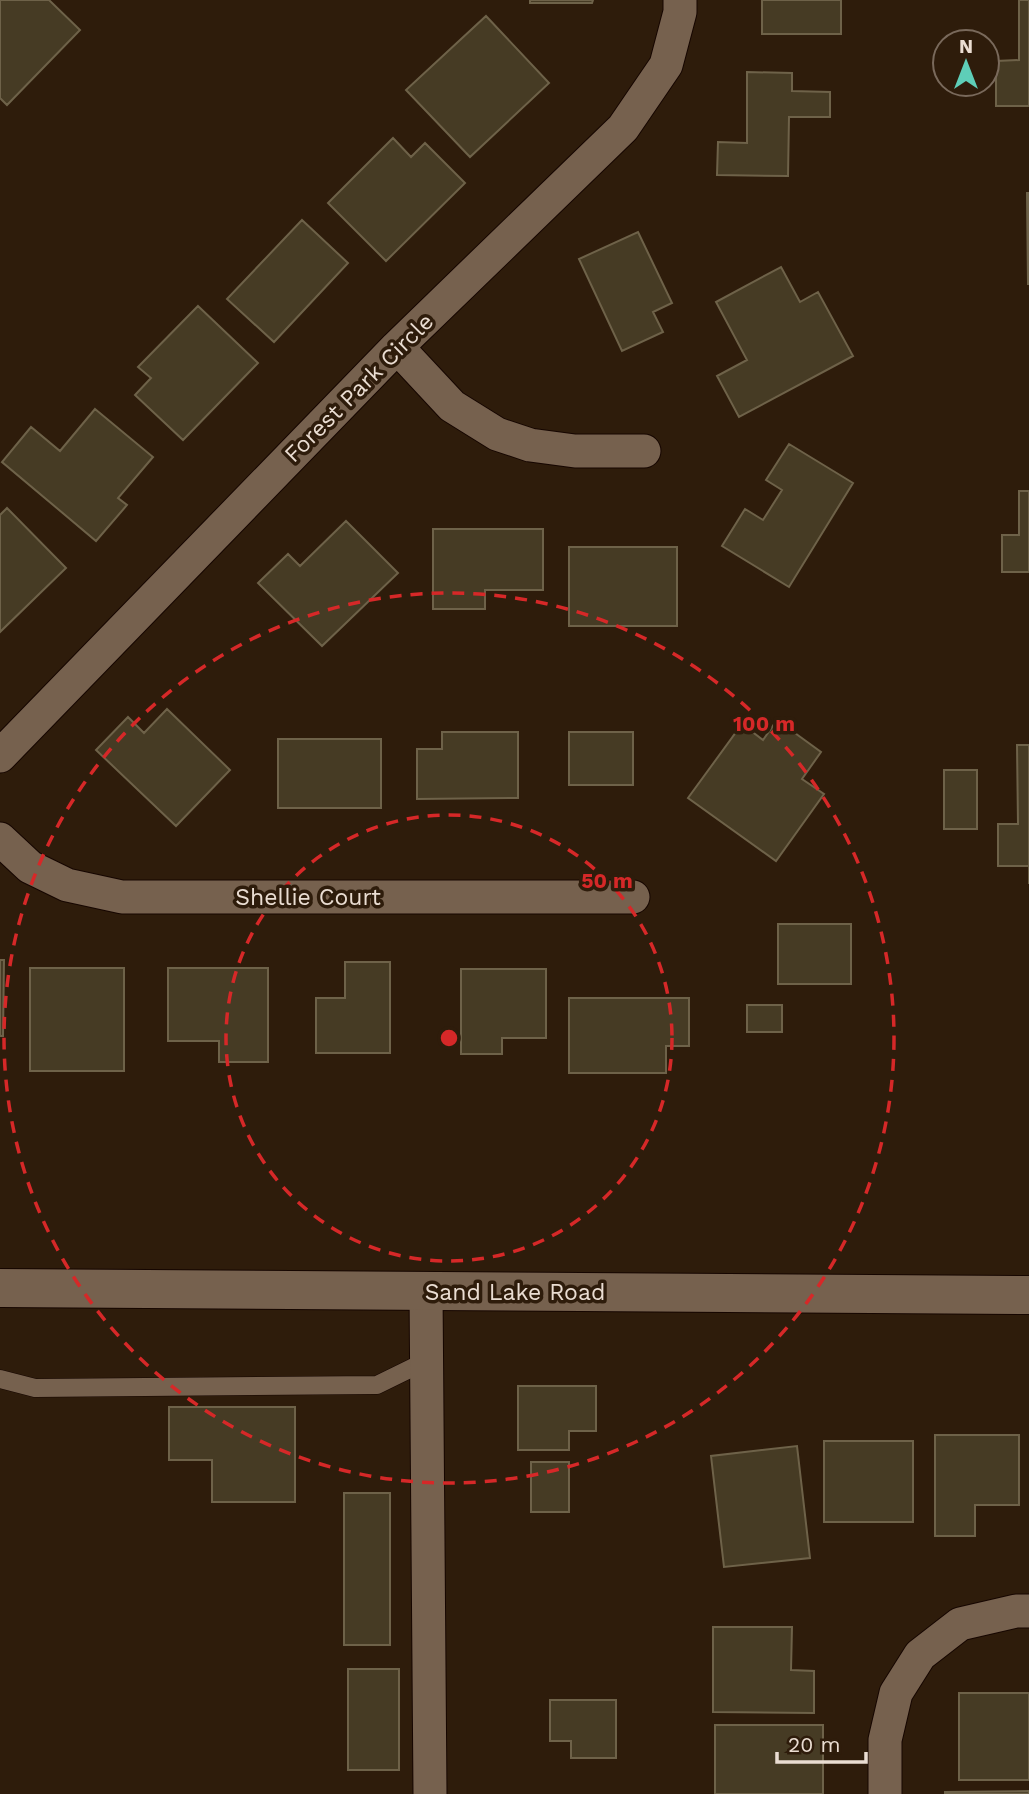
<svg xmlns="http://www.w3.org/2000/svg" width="1029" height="1794" font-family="'Work Sans',sans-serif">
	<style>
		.building { fill: #463b24; stroke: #6e6249; stroke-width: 2 }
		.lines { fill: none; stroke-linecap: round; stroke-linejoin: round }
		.lane-casing { stroke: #160600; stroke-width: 19 }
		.street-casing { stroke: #160600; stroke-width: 35 }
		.secondary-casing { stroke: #160600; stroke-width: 40 }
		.lane { stroke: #76614e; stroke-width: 18 }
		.street { stroke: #76614e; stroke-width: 33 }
		.secondary { stroke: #76614e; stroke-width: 38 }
		.ring { fill: none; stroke: #d62828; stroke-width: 3.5; stroke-dasharray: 12 9 }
		.labels { text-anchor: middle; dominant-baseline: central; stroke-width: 7; stroke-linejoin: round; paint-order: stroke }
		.street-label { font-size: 23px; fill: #eaddd2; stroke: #2e1c0b }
		.centre { fill: #d62828; stroke: #2e1c0b; stroke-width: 3.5 }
		.ring-label { font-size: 21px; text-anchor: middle; font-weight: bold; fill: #d62828; stroke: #2e1c0b; stroke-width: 7; stroke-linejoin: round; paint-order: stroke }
	</style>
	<rect width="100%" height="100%" fill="#2e1c0b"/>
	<path class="building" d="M0,0H49L80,30L7,105L0,98Z
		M530,0H593L592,3H530Z
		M762,0H841V34H762Z
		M1019,0H1029V106H996V61L1019,60Z
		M486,16L549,83L470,157L406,90Z
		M747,72L792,73V91L830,92V117H789L788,176L717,175L718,142L747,143Z
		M393,138L411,157L425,143L465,183L386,261L328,203Z
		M1027,193H1029V284H1028Z
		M302,220L348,263L274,342L227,299Z
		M638,232L672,303L653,312L663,332L622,351L579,259Z
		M781,267L800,302L818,292L853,356L739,417L717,376L747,360L716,302Z
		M198,306L258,363L183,440L135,395L151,378L138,367Z
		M95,409L153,457L118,498L127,505L96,541L2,462L31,427L60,451Z
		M789,444L853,483L789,587L722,546L745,509L763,520L782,490L766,480Z
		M1019,491H1029V572H1002V535H1019Z
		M7,508L66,568L0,632V515Z
		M346,521L398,573L322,646L258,583L288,554L300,566Z
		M433,529H543V590H485V609H433Z
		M569,547H677V626H569Z
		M167,709L230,770L176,826L96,750L128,717L144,733Z
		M777,720L821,752L802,779L824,794L776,861L688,798L742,724L763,740Z
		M442,732H518V798L417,799V749H442Z
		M569,732H633V785H569Z
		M278,739H381V808H278Z
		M1017,745H1029V884V866H998V824H1018Z
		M944,770H977V829H944Z
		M778,924H851V984H778Z
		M0,960H4L3,1036H0Z
		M345,962H390V1053H316V998H345Z
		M30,968H124V1071H30Z
		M168,968H268V1062H219V1041H168Z
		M461,969H546V1038H502V1054H461Z
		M569,998H689V1046H666V1073H569Z
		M747,1005H782V1032H747Z
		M518,1386H596V1431H569V1450H518Z
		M169,1407H295V1502H212V1460H169Z
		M935,1435H1019V1505H975V1536H935Z
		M824,1441H913V1522H824Z
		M797,1446L810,1558L724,1567L711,1456Z
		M531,1462H569V1512H531Z
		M344,1493H390V1645H344Z
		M713,1627H792L791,1670L814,1671V1713L713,1712Z
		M348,1669H399V1770H348Z
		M959,1693H1029V1780H959Z
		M550,1700H616V1758H571V1741H550Z
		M715,1725H823V1794H715Z
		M1029,1791V1794H945V1792Z"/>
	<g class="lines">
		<g class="lane-casing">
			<path id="lane" d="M0,1379L35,1388L377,1385L426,1361"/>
		</g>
		<g class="street-casing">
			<path id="street" d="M397,347L452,406L497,434L530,445L575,451H644
				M0,756L397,347L623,128L666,65L680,12V0
				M0,839L30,867L67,885L122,897H633
				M426,1291L430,1794
				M885,1794V1740L896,1693L920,1655L960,1624L1016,1611H1029"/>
		</g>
		<g class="secondary-casing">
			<path id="secondary" d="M0,1288L1029,1295"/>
		</g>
		<use href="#lane" class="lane"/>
		<use href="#street" class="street"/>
		<use href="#secondary" class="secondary"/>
	</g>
	<g class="ring">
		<circle cx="449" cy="1038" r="223"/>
		<circle cx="449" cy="1038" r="445"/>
	</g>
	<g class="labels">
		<g class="street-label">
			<text transform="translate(359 388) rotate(-45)">Forest Park Circle</text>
			<text x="308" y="897">Shellie Court</text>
			<text x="515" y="1292">Sand Lake Road</text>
		</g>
	</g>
	<circle cx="449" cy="1038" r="10" class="centre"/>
	<g class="ring-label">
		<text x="764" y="731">100 m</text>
		<text x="607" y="888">50 m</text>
	</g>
	<g transform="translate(966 63)"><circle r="33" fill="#2e1c0b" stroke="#79695b" stroke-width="2"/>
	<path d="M0-5L12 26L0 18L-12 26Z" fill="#5eceb8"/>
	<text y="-10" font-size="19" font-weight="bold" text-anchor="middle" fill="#eaddd2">N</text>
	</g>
	<path d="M777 1752v10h89v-10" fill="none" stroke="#eaddd2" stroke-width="3.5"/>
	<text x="788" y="1752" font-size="21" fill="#eaddd2" stroke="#2e1c0b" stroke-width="5" paint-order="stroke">20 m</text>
</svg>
